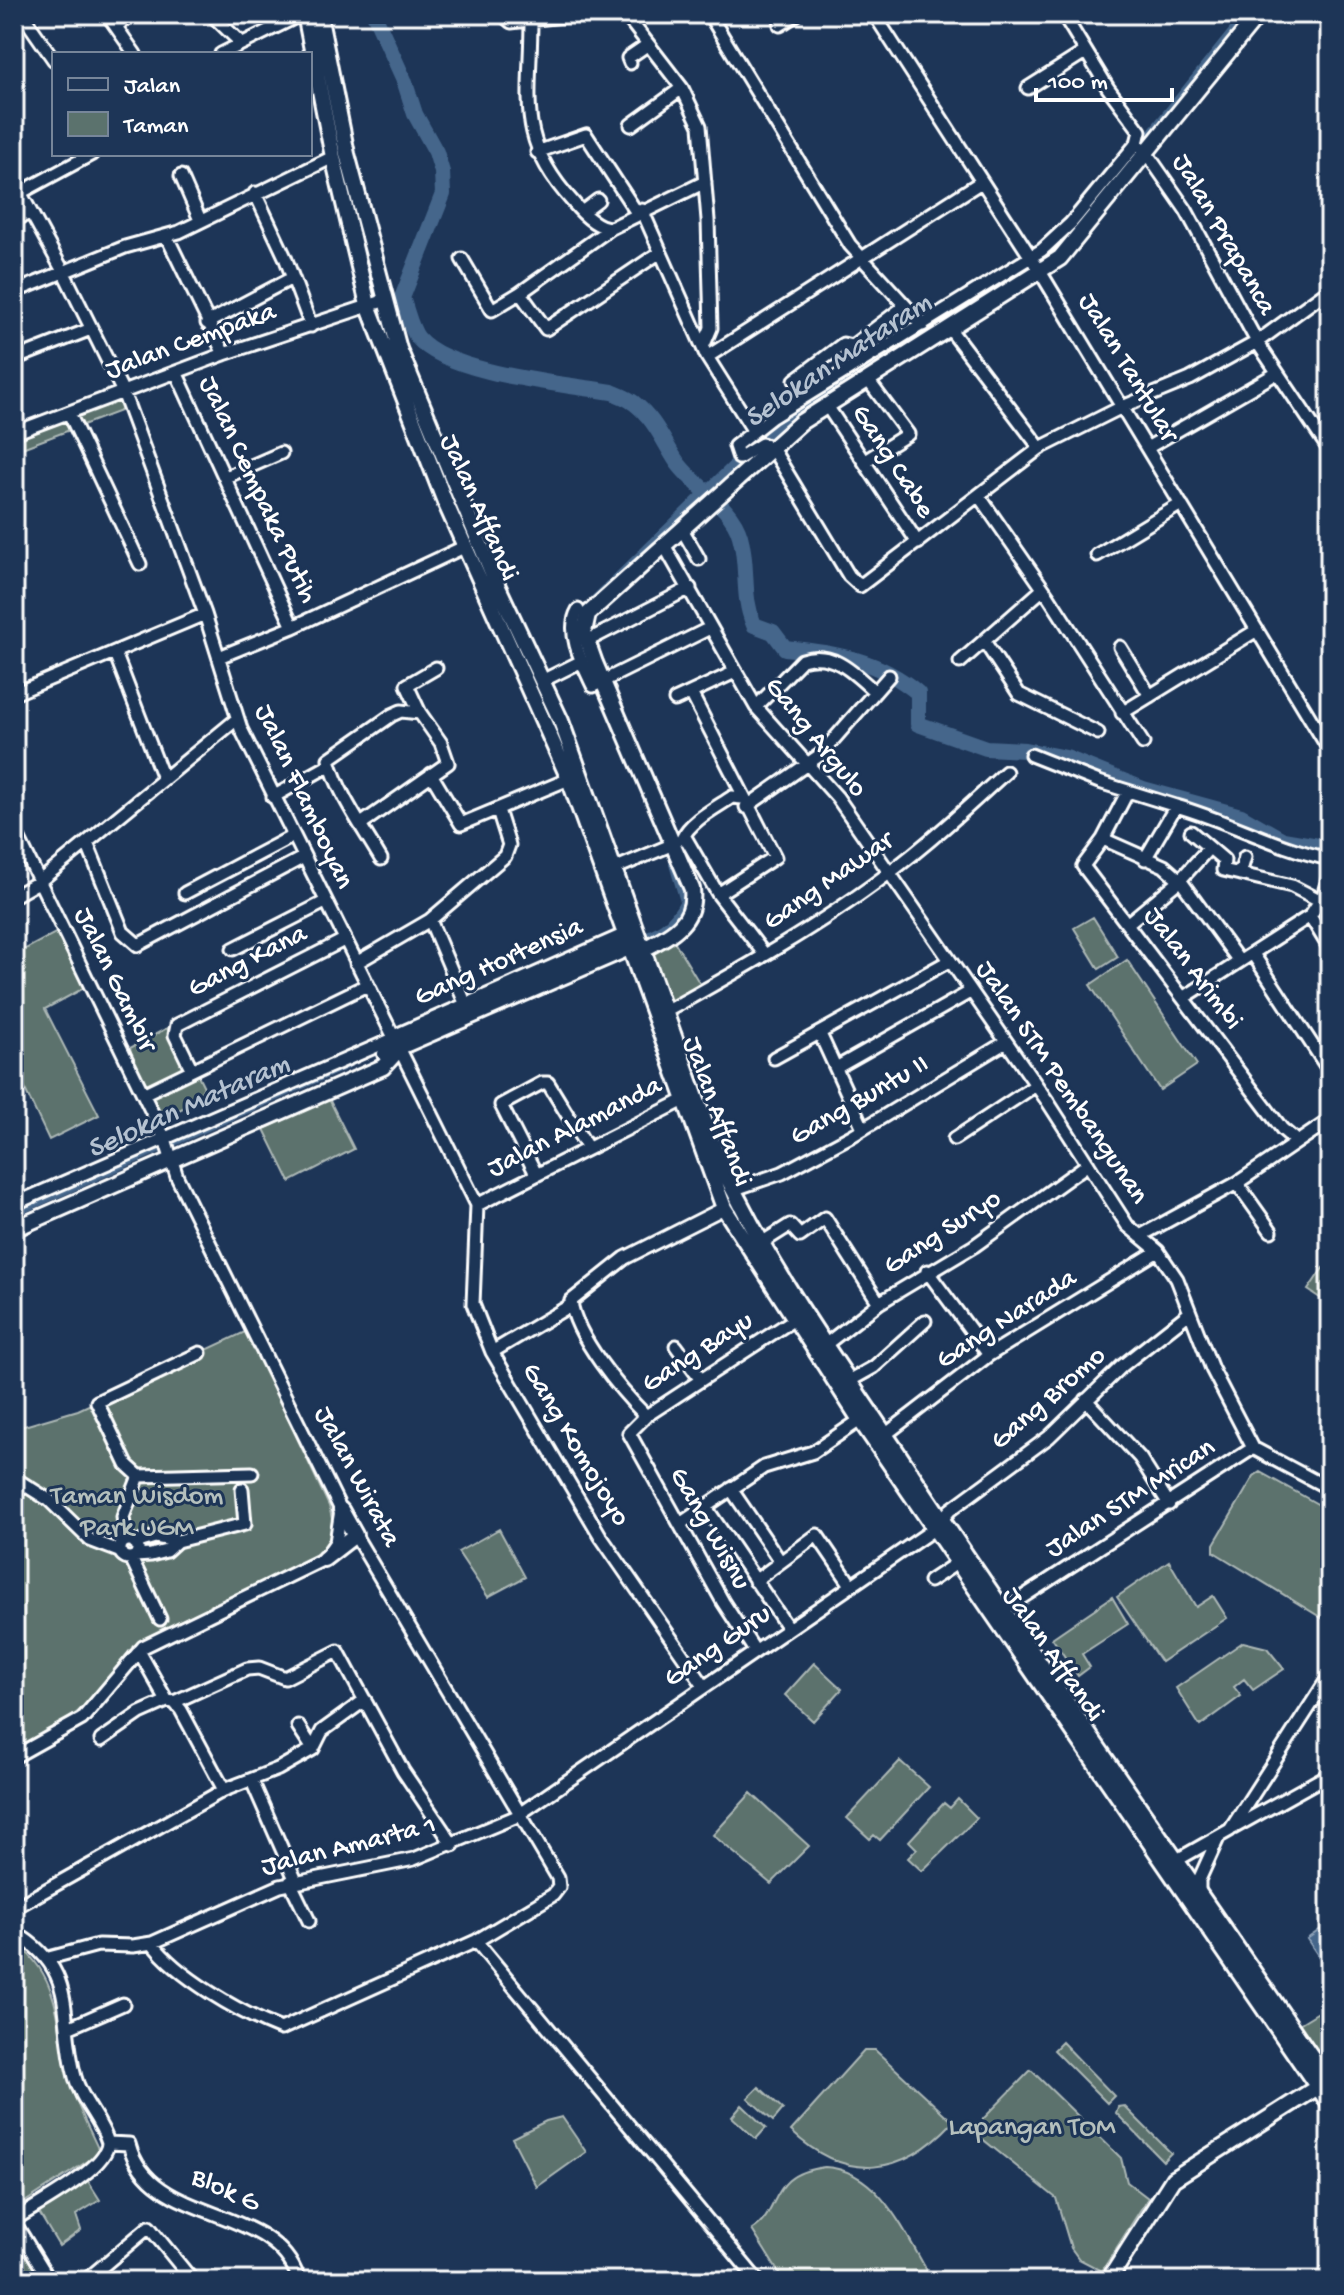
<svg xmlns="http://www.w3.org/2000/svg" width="1344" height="2295" font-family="'Gochi Hand',sans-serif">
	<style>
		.green { fill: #5b726d; stroke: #adb8b6; stroke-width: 2 }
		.water { fill: #45668b; stroke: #8fa3b9; stroke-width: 2 }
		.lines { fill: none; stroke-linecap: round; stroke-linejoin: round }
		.canal { stroke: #45668b; stroke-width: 10 }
		.river { stroke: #45668b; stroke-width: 16 }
		.minor-casing { stroke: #fff; stroke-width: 17 }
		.major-casing { stroke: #fff; stroke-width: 20 }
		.minor { stroke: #1d3557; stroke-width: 11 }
		.major { stroke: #1d3557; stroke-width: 14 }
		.labels { text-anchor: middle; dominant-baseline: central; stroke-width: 6; stroke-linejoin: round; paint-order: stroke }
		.street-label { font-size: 28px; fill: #fff; stroke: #1d3557 }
		.park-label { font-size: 28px; fill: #b5c0bd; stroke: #1d3557 }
		.water-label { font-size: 30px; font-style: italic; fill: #b5c2d1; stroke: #1d3557 }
	</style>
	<rect width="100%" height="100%" fill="#1d3557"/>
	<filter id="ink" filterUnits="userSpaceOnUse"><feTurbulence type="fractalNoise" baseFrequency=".0125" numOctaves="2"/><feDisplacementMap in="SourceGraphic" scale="16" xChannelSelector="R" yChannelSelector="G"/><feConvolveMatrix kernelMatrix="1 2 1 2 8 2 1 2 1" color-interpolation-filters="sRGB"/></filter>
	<g filter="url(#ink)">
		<path class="green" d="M118,398L123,410L14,451V438Z
			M1093,917L1118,957L1099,969L1074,928Z
			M59,931L86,987L45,1009L99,1115L49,1140L14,1066V955Z
			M670,934L703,989L671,1006L647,942Z
			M1127,960L1197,1065L1160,1090L1090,985Z
			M167,1028L188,1068L141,1091L130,1048Z
			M197,1073L204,1087L195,1102L159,1120L148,1097Z
			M329,1099L354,1149L290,1182L264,1129Z
			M1330,1267V1298L1326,1296L1323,1300L1308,1290L1323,1268L1327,1271Z
			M247,1331L329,1506L336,1536L323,1553L130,1650L89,1703L63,1723L14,1749V1429L78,1410Z
			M1260,1472L1330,1511V1623L1214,1552V1544L1254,1476Z
			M499,1529L525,1577L488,1597L458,1552Z
			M1169,1561L1196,1607L1213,1596L1227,1618L1161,1662L1117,1597Z
			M1112,1597L1128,1624L1082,1654L1090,1667L1078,1676L1052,1638Z
			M1243,1642L1267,1648L1284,1669L1253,1690L1244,1679L1234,1687L1241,1696L1200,1726L1176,1688Z
			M814,1663L842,1689L813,1721L785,1695Z
			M900,1761L929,1787L880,1840L874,1835L870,1839L847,1818Z
			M751,1793L809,1846L771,1884L713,1835Z
			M958,1799L977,1818L922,1871L908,1858L917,1849L909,1841L944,1803L950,1808Z
			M14,1942C64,1977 56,2031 70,2083C77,2107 90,2130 100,2153L14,2209Z
			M1330,2005V2070L1299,2024Z
			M1062,2042L1114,2096L1107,2103L1054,2050Z
			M864,2050H875L953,2122C903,2176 847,2184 791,2131Z
			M1031,2070L1121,2158L1127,2182L1148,2198L1102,2271L1079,2259L1071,2248L1056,2198L980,2137L983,2119Z
			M759,2087L783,2109L773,2121L748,2098Z
			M742,2105L766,2128L756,2139L732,2117Z
			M1124,2106L1171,2153L1163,2161L1116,2113L1118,2107Z
			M562,2117L586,2152L537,2187L512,2138L546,2121Z
			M825,2167C882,2170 907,2239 933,2281H784L752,2230C783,2211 766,2174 825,2167Z
			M86,2178L100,2200L76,2215L81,2230L59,2246L38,2211Z
			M14,2225L48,2281H14Z"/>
		<path class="water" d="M1324,1927L1330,1935V1953L1321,1960L1307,1939Z"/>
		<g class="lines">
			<path class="canal" d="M595,600L763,436L1060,247L1248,14
				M633,941C658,934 673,925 685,901L674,864
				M14,1212L345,1065"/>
			<path class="river" d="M374,14L404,80L415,114L436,152L442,172L443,194L402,298C407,310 410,328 418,338C448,374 564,384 612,392C619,395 628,398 634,403C655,419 663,441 677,462C695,488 731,504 740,536C749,567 741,595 754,625L773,632L785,648C835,653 879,660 918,693V724L986,748L1025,750L1066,758L1143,789L1241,816L1283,840L1330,848"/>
			<g class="minor-casing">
				<path id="minor" d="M22,14L54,60
					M107,14L135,54
					M211,14L241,43
					M502,14L511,22L580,14
					M625,14L682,88L700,126L708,220L711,328L703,347
					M709,14L850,245L923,325
					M874,14L1041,273L1330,751
					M1063,14L1108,88L1140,131L1137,143L1071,223L1042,250L772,417L735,446L739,458L762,444L772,448L849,576L860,586L1040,448L1122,407L1190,379L1257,342L1330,289
					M531,20C531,98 515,138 572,201C581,212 596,228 611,228
					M780,25L797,14
					M117,26L130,14
					M221,54L302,14
					M630,63L628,58L647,45
					M1028,88L1085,52
					M631,125L682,88
					M1143,148L1186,210L1257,342L1330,451
					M537,152L586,135L637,213
					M181,176L200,220
					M14,181L64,273L123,392L205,614L241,729L477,1205
					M20,193L92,154
					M255,193L285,257L311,326
					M642,210L707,357L753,430
					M582,212L598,200
					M14,220L30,213
					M167,237L224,354
					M659,253L546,329L520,293L611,228L705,182
					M462,259L492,310L520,293
					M14,292L125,247L179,232L333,157
					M207,323L292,278
					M949,328L1040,448
					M707,357L981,182
					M14,359L91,329
					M177,374L293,627
					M795,380L843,344L852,346L905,306
					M827,406L918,543
					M69,413L140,564
					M14,433L224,354L386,300
					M1147,448L1277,373
					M865,461L908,434L868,380
					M226,477L281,453
					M979,496L1049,597L1143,743
					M683,531L699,559
					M664,545L756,707L837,797L1048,1102L1127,1225L1158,1251L1177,1279L1212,1369L1253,1448
					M1097,555L1181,504
					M578,610C565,632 583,665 593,686L710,628
					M587,641L690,588
					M984,641L1019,694L1098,733
					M1120,647L1150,696
					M115,653L163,778
					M219,657L293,627L466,546
					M960,662L1042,590
					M542,681L582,661
					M691,693L775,857L718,894
					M14,694L205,614
					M675,700L735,672
					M756,707L802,660C833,650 854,673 875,692
					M420,713L407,685L436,668
					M1122,713L1257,630
					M1031,755L1099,782L1176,806L1145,859
					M431,774L461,824L569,779
					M1128,791L1103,839L1083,866L1282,1129L1296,1141
					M273,797L330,765
					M1176,806C1229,821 1276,848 1330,859
					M746,807L820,755L889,676
					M361,824L448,763L441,743L420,713L401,711L392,715L329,759C338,794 363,828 381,859
					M14,829L165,1139L177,1177L341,1510L336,1542L324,1559L143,1647L82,1719L14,1757
					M1191,832L1224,860L1223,870L1292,886L1321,901
					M685,837L718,894L765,955
					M682,839C690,821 714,809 732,797L742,798
					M1103,839L1164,866L1180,880L1239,961
					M87,843L123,932L138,945L304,857
					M614,869L671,845
					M1330,873L1323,896L1310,916L1330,949
					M1240,874L1245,857
					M185,893L293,836
					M14,896L40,881L237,719
					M1128,923L1180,880L1209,848
					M233,949L325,902
					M1253,954L1330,1072
					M356,963L430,920
					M1185,997L1310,916
					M466,1005L430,920L505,856L509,845L498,810
					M665,1012C740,970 816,928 885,876C927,845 967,808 1006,772
					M820,1034L863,1128
					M774,1058L949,961
					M836,1068L970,992
					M192,1070L175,1035L177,1025L344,940
					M143,1094L367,985
					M954,1139L1036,1085
					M536,1174L501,1105L542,1083H548L587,1147
					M1237,1183L1271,1231
					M732,1190L782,1173L853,1135L1006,1042
					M14,1204L393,1039
					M477,1205L473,1304L492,1352L601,1537L704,1686
					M477,1205L690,1097
					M1140,1236L1237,1183L1330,1120
					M760,1244L790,1225L800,1236L825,1218L879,1303
					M927,1271L989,1355
					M825,1345L879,1303L974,1246L1088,1164
					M676,1346L701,1380
					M492,1352L571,1305
					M200,1353L97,1402L127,1465L139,1476L252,1473
					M849,1381L874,1367L925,1321
					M1086,1400L1140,1458L1169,1504
					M646,1416C621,1391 575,1336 571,1301L625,1258L724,1208
					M885,1435L989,1355L1158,1251
					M1253,1448L1330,1489
					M14,1478L49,1500L90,1540L119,1551
					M731,1489L780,1561
					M705,1506L788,1628
					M680,1524L764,1467L813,1452L860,1420
					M120 1549a9 9 0 1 1 18 0a9 9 0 1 1-18 0Z
					M126,1540L123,1517L139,1476
					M135,1543L155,1537L177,1541
					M135,1556L151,1555L166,1551L177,1541L245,1524L242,1489
					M131,1558L160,1619
					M755,1581L817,1535L851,1585
					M930,1581L957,1563
					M998,1613L1253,1448
					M139,1651L167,1701L174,1702L181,1710L224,1790
					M755,1651L723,1602L629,1433L646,1416L793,1320
					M174,1702L247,1669L259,1668L285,1678L338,1651L403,1771L453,1845
					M298,1726L313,1749
					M101,1740L140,1713L167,1701
					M252,1781L296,1881
					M1233,1828L1330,1774
					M1177,1860L1230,1830L1330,1675
					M290,1882L309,1921
					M1199,1892V1880L1218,1838
					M14,1908L224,1790L278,1769L313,1749L322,1731L365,1700
					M14,1932C80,1971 58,2013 75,2077C81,2101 101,2119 108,2143C107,2169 36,2205 14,2220
					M476,1941L758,2281
					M152,1943C177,1977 240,2013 281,2029L476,1941L553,1895L559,1887L558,1878L355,1535
					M49,1958L98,1945L133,1946L152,1943L280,1886L414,1859L515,1817L934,1529L950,1510L1049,1437L1122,1366L1188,1314
					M68,2028L123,2004
					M108,2143L129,2144C150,2225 273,2202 298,2278L293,2281
					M14,2222L50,2281
					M85,2281L149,2227L193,2281"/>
			</g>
			<g class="major-casing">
				<path id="major" d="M305,14L333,157L368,305L445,502L569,779L724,1208L860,1420L1330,2105
					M319,14L347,154L399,349L498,587L561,721L714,1148C764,1263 838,1363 907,1467C1044,1675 1191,1878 1330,2084
					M644,949C670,935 696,923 692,889L595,663L584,632L588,614L801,422L1060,258L1259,14
					M385,1054L400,1035L627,935
					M14,1229L383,1067L402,1046L631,947
					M324,1559L355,1535L341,1510
					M1108,2281L1173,2179L1324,2083"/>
			</g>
			<use href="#minor" class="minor"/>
			<use href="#major" class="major"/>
		</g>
	</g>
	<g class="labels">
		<g class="street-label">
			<text transform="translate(1223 235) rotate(60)">Jalan Prapanca</text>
			<text transform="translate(191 342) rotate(-20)">Jalan Cempaka</text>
			<text transform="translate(1127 368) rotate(59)">Jalan Tantular</text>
			<text transform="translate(892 462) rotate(57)">Gang Cabe</text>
			<text transform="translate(257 490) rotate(65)">Jalan Cempaka Putih</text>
			<text transform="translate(478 508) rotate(66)">Jalan Affandi</text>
			<text transform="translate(815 738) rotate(51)">Gang Argulo</text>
			<text transform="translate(303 797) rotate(65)">Jalan Flamboyan</text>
			<text transform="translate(829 882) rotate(-35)">Gang Mawar</text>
			<text transform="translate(248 962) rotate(-27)">Gang Kana</text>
			<text transform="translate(499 963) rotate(-24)">Gang Hortensia</text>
			<text transform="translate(1192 969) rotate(53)">Jalan Arimbi</text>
			<text transform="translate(114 980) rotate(64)">Jalan Gambir</text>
			<text transform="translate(1061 1083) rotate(56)">Jalan STM Pembangunan</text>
			<text transform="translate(860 1101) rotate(-30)">Gang Buntu II</text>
			<text transform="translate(716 1112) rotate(70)">Jalan Affandi</text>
			<text transform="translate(575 1128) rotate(-27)">Jalan Alamanda</text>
			<text transform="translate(943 1233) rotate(-33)">Gang Suryo</text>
			<text transform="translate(1007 1320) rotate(-33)">Gang Narada</text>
			<text transform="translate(698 1353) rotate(-33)">Gang Bayu</text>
			<text transform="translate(1049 1399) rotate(-41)">Gang Bromo</text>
			<text transform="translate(575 1445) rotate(59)">Gang Komojoyo</text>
			<text transform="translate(356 1477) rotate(62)">Jalan Wirata</text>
			<text transform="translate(1131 1499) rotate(-33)">Jalan STM Mrican</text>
			<text transform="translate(709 1529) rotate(60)">Gang Wisnu</text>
			<text transform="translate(718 1647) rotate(-35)">Gang Guru</text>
			<text transform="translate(1052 1655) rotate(55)">Jalan Affandi</text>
			<text transform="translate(349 1847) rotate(-14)">Jalan Amarta 1</text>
			<text transform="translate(225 2191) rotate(24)">Blok G</text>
		</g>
		<g class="park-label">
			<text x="137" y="1497">Taman Wisdom<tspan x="137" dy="32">Park UGM</tspan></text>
			<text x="1032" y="2128">Lapangan TOM</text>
		</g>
		<g class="water-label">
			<text transform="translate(839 362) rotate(-34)">Selokan Mataram</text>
			<text transform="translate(189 1108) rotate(-24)">Selokan Mataram</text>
		</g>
	</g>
	<rect width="1344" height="2295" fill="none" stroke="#1d3557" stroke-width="48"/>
	<rect x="24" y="24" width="1296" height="2247" fill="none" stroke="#fff" stroke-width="3" filter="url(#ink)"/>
	<rect x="52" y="52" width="260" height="104" fill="#1d3557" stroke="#77869a" stroke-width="2"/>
	<rect x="68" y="78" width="40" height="12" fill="#1d3557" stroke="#77869a" stroke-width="2"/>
	<text x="124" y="92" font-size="24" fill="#ffffff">Jalan</text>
	<rect x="68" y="112" width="40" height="24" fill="#5b726d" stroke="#77869a" stroke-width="2"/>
	<text x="124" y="132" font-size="24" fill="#ffffff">Taman</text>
	<path d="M1036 88v12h136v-12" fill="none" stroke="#ffffff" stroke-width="4"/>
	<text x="1048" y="88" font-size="24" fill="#ffffff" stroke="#1d3557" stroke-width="6" paint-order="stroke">100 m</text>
</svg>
